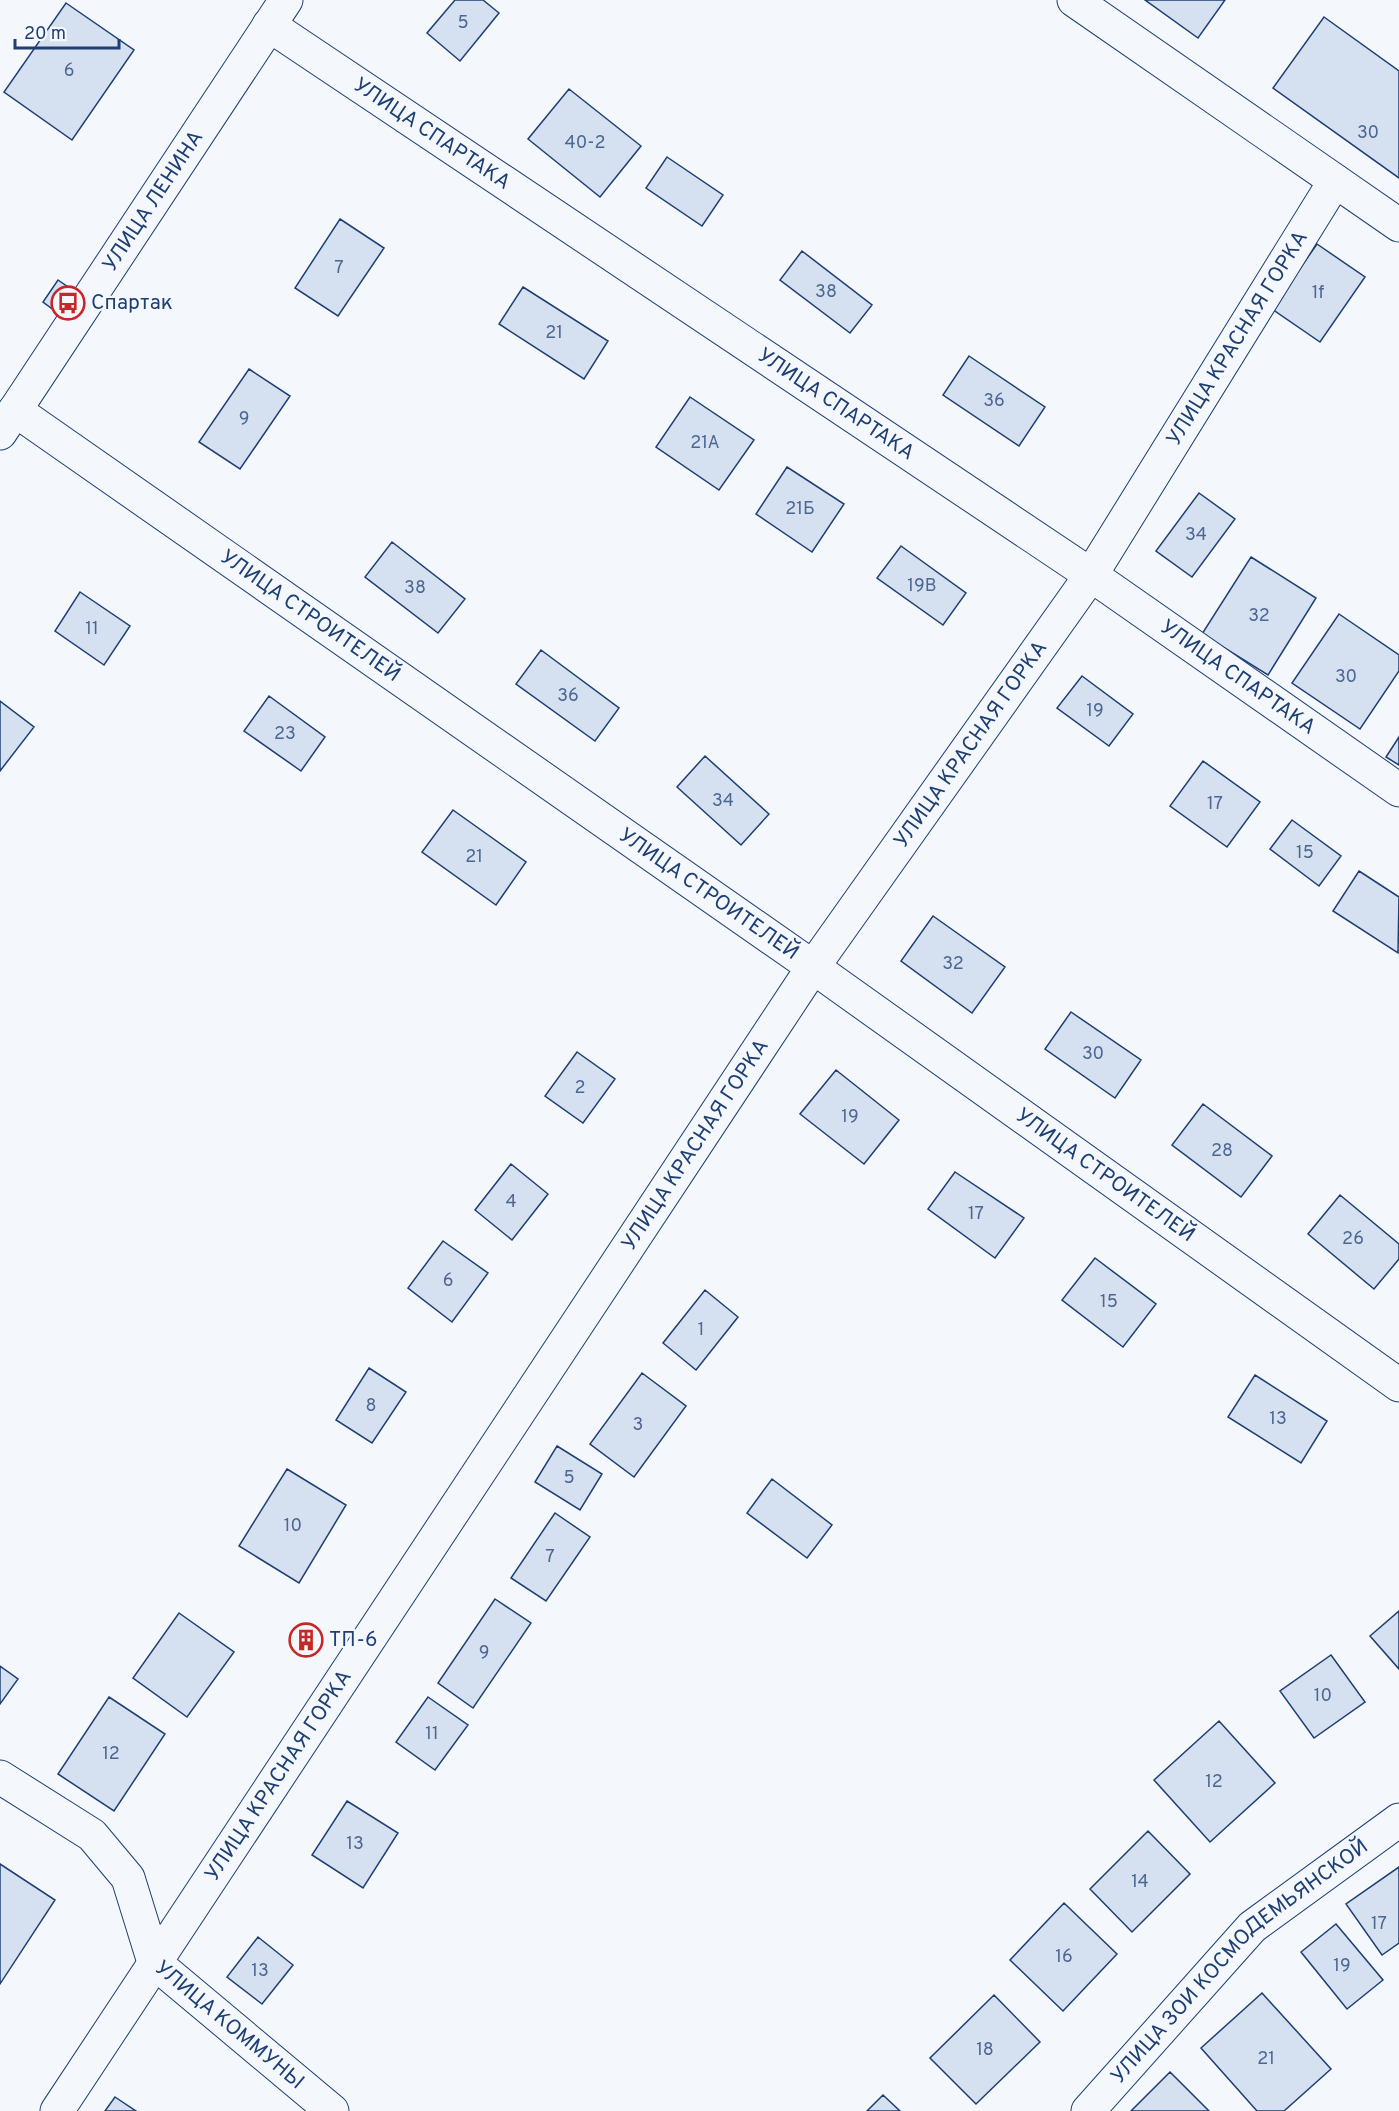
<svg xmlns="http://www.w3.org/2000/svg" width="1399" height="2111" font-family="Overpass,sans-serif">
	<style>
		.building { fill: #d5e0f0; stroke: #1d3f73; stroke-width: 1.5 }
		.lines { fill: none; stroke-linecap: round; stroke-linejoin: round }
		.minor-casing { stroke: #1d3f73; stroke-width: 35 }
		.major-casing { stroke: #1d3f73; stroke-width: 35 }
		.minor { stroke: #f4f7fb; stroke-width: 33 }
		.major { stroke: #f4f7fb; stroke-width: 33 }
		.labels { text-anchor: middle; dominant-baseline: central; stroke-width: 4.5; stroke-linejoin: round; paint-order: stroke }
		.number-label { font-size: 18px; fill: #4b6792 }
		.street-label { font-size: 21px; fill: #1d3f73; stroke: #f4f7fb }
		.poi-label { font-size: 21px; fill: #1d3f73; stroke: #f4f7fb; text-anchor: start }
	</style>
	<rect width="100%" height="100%" fill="#f4f7fb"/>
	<path class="building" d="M455,0H483L499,13L460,61L427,33Z
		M1145,0H1225L1198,38Z
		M66,3L134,50L72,140L4,92Z
		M1324,17L1399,71V178L1273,88Z
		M569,89L641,146L600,197L528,139Z
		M667,157L723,195L702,226L646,188Z
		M340,219L384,248L338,316L295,288Z
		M1317,244L1365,277L1320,342L1272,309Z
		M802,251L872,305L850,333L780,280Z
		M58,280L71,289L55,311L43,302Z
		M523,287L608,341L584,379L499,324Z
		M969,356L1045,407L1019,446L943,395Z
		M249,369L290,396L240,469L199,442Z
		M690,397L754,440L719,490L656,447Z
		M787,467L844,504L812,552L756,514Z
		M1199,493L1235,519L1192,577L1156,551Z
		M392,542L465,599L438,633L365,577Z
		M901,546L966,593L943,625L877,578Z
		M1251,557L1316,598L1268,675L1202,634Z
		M80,592L130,626L104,665L55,631Z
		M1339,614L1399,655V671L1360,729L1292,683Z
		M541,650L619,708L595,741L516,684Z
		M1082,676L1133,714L1109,746L1057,708Z
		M269,696L325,737L301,771L244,731Z
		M0,701L34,727L0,771Z
		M1399,737V765L1386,757Z
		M705,756L769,814L741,845L677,787Z
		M1203,761L1260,802L1227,847L1170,806Z
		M453,810L526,862L496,905L422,852Z
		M1292,820L1341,856L1319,886L1270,849Z
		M1359,871L1399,897L1398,953L1333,911Z
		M933,916L1005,967L972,1013L901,961Z
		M1071,1012L1141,1060L1115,1098L1045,1049Z
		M577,1052L615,1079L583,1123L545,1096Z
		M836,1070L899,1120L864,1164L800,1114Z
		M1203,1104L1272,1156L1241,1197L1172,1145Z
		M511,1164L548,1194L512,1240L475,1210Z
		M955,1172L1024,1218L995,1258L928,1209Z
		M1340,1195L1399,1244V1259L1374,1289L1308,1234Z
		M443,1241L488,1273L452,1322L408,1288Z
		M1095,1258L1156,1304L1123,1347L1062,1300Z
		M705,1290L738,1317L696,1370L663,1343Z
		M369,1368L406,1392L372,1443L336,1420Z
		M642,1373L686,1406L634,1477L590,1444Z
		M1255,1375L1327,1421L1301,1463L1228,1417Z
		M557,1446L602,1474L580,1510L535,1482Z
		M287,1469L346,1505L299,1583L239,1546Z
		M772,1479L832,1525L807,1558L747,1513Z
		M555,1513L590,1537L546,1601L511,1578Z
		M495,1599L531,1623L473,1708L438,1683Z
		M1399,1611V1669L1370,1636Z
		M179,1613L234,1652L187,1717L133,1678Z
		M303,1625L321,1642L309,1655L291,1637Z
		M1331,1655L1365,1702L1314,1738L1280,1691Z
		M0,1666L18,1679L0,1704Z
		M109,1697L165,1734L114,1811L58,1774Z
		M428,1697L468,1725L435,1770L396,1742Z
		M1219,1721L1275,1783L1210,1842L1154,1780Z
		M347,1801L398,1833L363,1888L312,1855Z
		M1148,1831L1190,1874L1132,1932L1090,1889Z
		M0,1864L55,1900L0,1984Z
		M1399,1867V1943L1382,1955L1346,1904Z
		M1064,1903L1117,1954L1063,2011L1010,1960Z
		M1336,1924L1383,1980L1347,2009L1301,1952Z
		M258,1937L293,1965L262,2004L227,1977Z
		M1262,1993L1331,2069L1284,2111H1257L1201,2048Z
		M994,1995L1040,2042L976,2104L930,2058Z
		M1170,2072L1209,2111H1131Z
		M883,2095L900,2111H867Z
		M115,2097L136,2111H105Z"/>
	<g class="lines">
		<g class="minor-casing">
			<g id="minor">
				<path d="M1074,0L1399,225"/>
				<path id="s1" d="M269,25L1091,575L1399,790"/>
				<path id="s2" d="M15,410L813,967L1399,1385"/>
				<path id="s3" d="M0,1777L92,1835L128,1878L154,1962L332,2111"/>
				<path id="s4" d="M57,2111L813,967L1091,575L1335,181"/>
				<path id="s5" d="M1088,2111L1252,1927L1399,1820"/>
			</g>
		</g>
		<g class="major-casing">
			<g id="major">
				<path id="s6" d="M0,433L286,0"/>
			</g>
		</g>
		<use href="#minor" class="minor"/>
		<use href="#major" class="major"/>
	</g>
	<defs>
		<g id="bus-ring" transform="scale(1.725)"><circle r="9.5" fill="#f4f7fb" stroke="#c62828" stroke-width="1.5"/><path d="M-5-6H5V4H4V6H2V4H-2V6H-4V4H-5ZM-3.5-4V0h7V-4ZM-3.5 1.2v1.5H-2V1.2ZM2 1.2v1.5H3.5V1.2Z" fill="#c62828"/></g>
		<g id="building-ring" transform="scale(1.725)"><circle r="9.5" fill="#f4f7fb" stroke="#c62828" stroke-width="1.5"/><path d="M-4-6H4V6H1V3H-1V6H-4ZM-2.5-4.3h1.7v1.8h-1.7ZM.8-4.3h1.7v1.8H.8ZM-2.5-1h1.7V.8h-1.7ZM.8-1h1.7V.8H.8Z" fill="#c62828"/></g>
	</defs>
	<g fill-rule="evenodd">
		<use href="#bus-ring" x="68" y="303"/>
		<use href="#building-ring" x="306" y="1640"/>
	</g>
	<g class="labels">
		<g class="number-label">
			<text x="463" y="23">5</text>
			<text x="69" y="71">6</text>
			<text x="1368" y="133">30</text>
			<text x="585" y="143">40-2</text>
			<text x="339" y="268">7</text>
			<text x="826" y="292">38</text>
			<text x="1318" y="293">1f</text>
			<text x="554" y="333">21</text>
			<text x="994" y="401">36</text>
			<text x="244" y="419">9</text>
			<text x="705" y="443">21А</text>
			<text x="800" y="509">21Б</text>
			<text x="1196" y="535">34</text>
			<text x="922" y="586">19В</text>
			<text x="415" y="588">38</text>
			<text x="1259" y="616">32</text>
			<text x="92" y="629">11</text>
			<text x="1346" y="677">30</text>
			<text x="568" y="696">36</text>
			<text x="1095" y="711">19</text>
			<text x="285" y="734">23</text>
			<text x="723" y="801">34</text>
			<text x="1215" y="804">17</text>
			<text x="1305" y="853">15</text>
			<text x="474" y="857">21</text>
			<text x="953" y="964">32</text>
			<text x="1093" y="1054">30</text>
			<text x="580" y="1088">2</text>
			<text x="850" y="1117">19</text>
			<text x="1222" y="1151">28</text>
			<text x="511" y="1202">4</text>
			<text x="976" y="1214">17</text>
			<text x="1353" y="1239">26</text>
			<text x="448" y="1281">6</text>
			<text x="1109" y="1302">15</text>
			<text x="701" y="1330">1</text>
			<text x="371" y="1406">8</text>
			<text x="1278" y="1419">13</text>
			<text x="638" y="1425">3</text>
			<text x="569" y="1478">5</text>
			<text x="293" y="1526">10</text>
			<text x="550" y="1557">7</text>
			<text x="484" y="1653">9</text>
			<text x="1323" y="1696">10</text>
			<text x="432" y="1734">11</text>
			<text x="111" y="1754">12</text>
			<text x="1214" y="1782">12</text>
			<text x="355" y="1844">13</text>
			<text x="1140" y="1882">14</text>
			<text x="1379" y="1924">17</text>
			<text x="1064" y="1957">16</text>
			<text x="1342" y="1966">19</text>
			<text x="260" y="1971">13</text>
			<text x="985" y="2050">18</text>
			<text x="1266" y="2059">21</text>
		</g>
		<g class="street-label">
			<text stroke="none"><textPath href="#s1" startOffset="196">УЛИЦА СПАРТАКА</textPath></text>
			<text stroke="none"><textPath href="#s6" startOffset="278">УЛИЦА ЛЕНИНА</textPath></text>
			<text stroke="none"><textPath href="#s4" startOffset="2130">УЛИЦА КРАСНАЯ ГОРКА</textPath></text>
			<text stroke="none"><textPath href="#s1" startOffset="682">УЛИЦА СПАРТАКА</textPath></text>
			<text stroke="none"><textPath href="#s2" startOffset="360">УЛИЦА СТРОИТЕЛЕЙ</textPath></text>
			<text stroke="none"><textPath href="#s1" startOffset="1168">УЛИЦА СПАРТАКА</textPath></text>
			<text stroke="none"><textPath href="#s4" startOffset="1644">УЛИЦА КРАСНАЯ ГОРКА</textPath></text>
			<text stroke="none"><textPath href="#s2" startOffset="846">УЛИЦА СТРОИТЕЛЕЙ</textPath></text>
			<text stroke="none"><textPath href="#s4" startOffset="1158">УЛИЦА КРАСНАЯ ГОРКА</textPath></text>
			<text stroke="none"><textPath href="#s2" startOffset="1332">УЛИЦА СТРОИТЕЛЕЙ</textPath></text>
			<text stroke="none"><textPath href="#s4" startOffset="402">УЛИЦА КРАСНАЯ ГОРКА</textPath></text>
			<text stroke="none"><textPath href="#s5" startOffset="214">УЛИЦА ЗОИ КОСМОДЕМЬЯНСКОЙ</textPath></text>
			<text stroke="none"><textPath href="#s3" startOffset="351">УЛИЦА КОММУНЫ</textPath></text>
		</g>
		<g class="poi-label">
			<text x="91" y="303">Спартак</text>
			<text x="329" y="1640">ТП-6</text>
		</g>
	</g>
	<path d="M15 39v9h104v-9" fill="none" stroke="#1d3f73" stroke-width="3"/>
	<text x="24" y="39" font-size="18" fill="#1d3f73" stroke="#f4f7fb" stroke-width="4.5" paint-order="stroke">20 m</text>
</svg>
